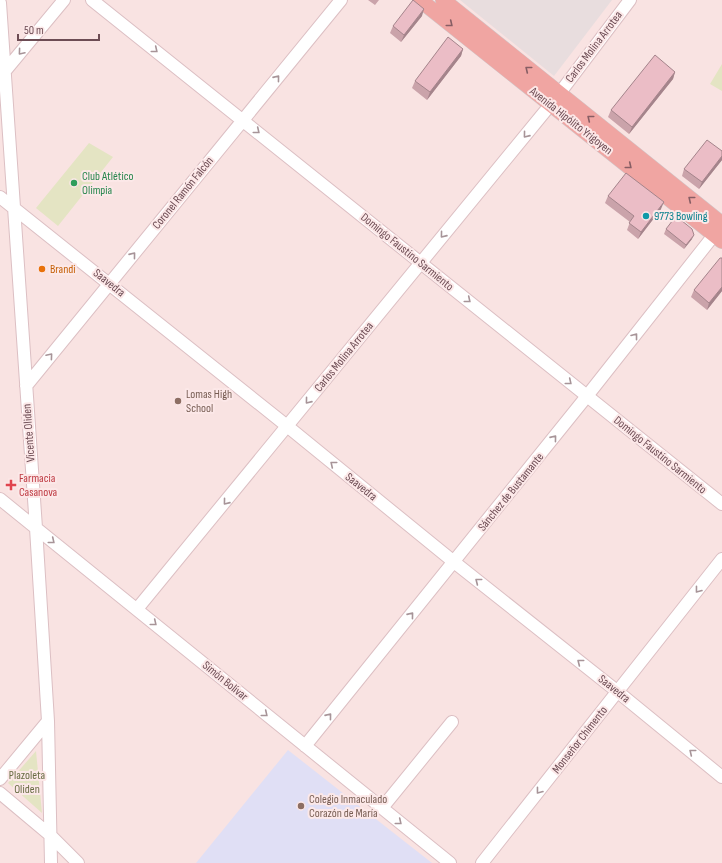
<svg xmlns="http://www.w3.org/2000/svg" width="722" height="863" font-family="'Sofia Sans Condensed',sans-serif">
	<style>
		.industrial { fill: #e8ddde }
		.education { fill: #e0dff5 }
		.green { fill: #e4e4c3 }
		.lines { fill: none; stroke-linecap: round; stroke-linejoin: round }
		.minor-casing { stroke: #dcbfc3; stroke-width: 14 }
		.major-casing { stroke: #d0c6c8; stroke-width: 16 }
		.minor { stroke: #fff; stroke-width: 12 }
		.major { stroke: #f0a5a2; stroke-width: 15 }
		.wall { fill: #caa3aa }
		.shaded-wall { fill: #a4848b }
		.building { fill: #ebbdc6; stroke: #a4848b }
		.oneway { stroke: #875e64 }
		.oneway2 { stroke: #a79498 }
		.leisure-dot { fill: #2e9e5b; stroke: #fce8e8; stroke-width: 1.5 }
		.culture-dot { fill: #0f9aa8; stroke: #fce8e8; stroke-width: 1.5 }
		.food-dot { fill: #e8710a; stroke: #fce8e8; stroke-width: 1.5 }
		.education-dot { fill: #8d6e63; stroke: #fce8e8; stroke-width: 1.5 }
		.health-dot { fill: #e0444e; stroke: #fce8e8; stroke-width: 1.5 }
		.labels { text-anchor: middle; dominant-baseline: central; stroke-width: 4; stroke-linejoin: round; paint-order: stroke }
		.street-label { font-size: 12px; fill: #6d4c54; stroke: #fce8e8 }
		.leisure-label { font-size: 12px; fill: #27864d; stroke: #fce8e8; text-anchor: start }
		.culture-label { font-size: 12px; fill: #0d838f; stroke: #fce8e8; text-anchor: start }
		.food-label { font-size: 12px; fill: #c56008; stroke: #fce8e8; text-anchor: start }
		.education-label { font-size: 12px; fill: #785e54; stroke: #fce8e8; text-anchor: start }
		.health-label { font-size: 12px; fill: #be3a42; stroke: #fce8e8; text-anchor: start }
		.park-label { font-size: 12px; fill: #686c43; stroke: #fce8e8 }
	</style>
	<rect width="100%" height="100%" fill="#f9e3e2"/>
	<path class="industrial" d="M460,0H612L554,76Z"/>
	<path class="education" d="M288,750L432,863H196Z"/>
	<path class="green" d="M722,64V91L710,84Z
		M89,143L113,157L58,226L36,208Z
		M36,751L42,813L8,783Z"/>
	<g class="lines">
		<g class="minor-casing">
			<path id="minor" d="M92,0L722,504
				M0,3L36,528L48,721L51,863
				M5,71L64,0
				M559,94L630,0
				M0,197L287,426L454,562L618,692L722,777
				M26,386L341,0
				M0,499L450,863
				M137,609L551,104
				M305,746L587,396L714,235
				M0,779L48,721
				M0,793L50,835L78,863
				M382,808L452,722
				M482,863L722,559"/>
		</g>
		<g class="major-casing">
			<path id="major" d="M420,0L722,241
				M443,0L722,224"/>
		</g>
		<use href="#minor" class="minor"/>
		<use href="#major" class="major"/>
	</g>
	<path class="wall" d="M368,0H379L375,5Z
		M422,16L401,42L390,33L393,26Z
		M463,49L461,56L427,100L412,88L415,81Z
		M675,72L673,79L629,134L608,117L611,110Z
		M722,151V160L699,189L682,176L684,169Z
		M608,196L661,209L638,239L627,230L630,222L605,203Z
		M666,229L692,239L684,249L664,234Z
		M722,258V291L707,310L691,297L694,290Z"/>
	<path class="shaded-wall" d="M424,9L422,16L401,42L404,35Z
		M463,49L461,56L427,100L430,92Z
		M675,72L673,79L629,134L632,127Z
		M722,156V160L699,189L702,182Z
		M664,202L661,209L638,239L641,232Z
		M694,235L692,239L684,249L686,245Z
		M722,287V291L707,310L709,303Z"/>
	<path class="building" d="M413,0L424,9L404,35L393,26Z
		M448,37L463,49L430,92L415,81Z
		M655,55L675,72L632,127L611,110Z
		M707,140L722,151V156L702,182L684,169Z
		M626,173L664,202L641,232L629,223L634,216L608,196Z
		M676,216L692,229L694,235L686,245L666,229Z
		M720,258H722V287L709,303L694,290Z"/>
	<defs><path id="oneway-chevron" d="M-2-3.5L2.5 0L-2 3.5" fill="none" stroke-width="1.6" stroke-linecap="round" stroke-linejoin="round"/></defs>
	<g class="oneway">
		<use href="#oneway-chevron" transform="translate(450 24) rotate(39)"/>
		<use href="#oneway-chevron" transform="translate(528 69) rotate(-141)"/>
		<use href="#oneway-chevron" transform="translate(590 118) rotate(-141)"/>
		<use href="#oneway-chevron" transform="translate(629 166) rotate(39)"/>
		<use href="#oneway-chevron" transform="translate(691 199) rotate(-141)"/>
	</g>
	<g class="oneway2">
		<use href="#oneway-chevron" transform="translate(155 50) rotate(39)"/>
		<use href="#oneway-chevron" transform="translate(21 52) rotate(130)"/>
		<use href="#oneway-chevron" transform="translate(277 78) rotate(-51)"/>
		<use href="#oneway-chevron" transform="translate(257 131) rotate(39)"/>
		<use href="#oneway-chevron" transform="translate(526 135) rotate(129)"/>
		<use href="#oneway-chevron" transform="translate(443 235) rotate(129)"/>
		<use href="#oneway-chevron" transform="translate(133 255) rotate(-51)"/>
		<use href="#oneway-chevron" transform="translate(468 300) rotate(39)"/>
		<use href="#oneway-chevron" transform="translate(635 336) rotate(-52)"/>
		<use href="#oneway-chevron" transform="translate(50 356) rotate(-50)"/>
		<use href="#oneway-chevron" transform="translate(569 382) rotate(39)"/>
		<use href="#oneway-chevron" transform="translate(308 401) rotate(129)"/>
		<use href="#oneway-chevron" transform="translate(554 438) rotate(-51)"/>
		<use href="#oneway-chevron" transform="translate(333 464) rotate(-141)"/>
		<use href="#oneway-chevron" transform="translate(226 502) rotate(129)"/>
		<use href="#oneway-chevron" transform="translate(52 541) rotate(39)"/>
		<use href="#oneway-chevron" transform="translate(478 581) rotate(-142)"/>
		<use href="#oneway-chevron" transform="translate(698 590) rotate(128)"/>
		<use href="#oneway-chevron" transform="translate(411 615) rotate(-51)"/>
		<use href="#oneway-chevron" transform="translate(154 623) rotate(39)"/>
		<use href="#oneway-chevron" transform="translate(580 662) rotate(-142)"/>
		<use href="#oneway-chevron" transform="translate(265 714) rotate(39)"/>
		<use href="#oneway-chevron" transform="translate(329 716) rotate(-51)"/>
		<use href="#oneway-chevron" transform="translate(692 752) rotate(-141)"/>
		<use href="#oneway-chevron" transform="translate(539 791) rotate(128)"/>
		<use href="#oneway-chevron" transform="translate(399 822) rotate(39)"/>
	</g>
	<circle class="leisure-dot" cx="74" cy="183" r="4"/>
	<circle class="culture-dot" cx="646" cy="216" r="4"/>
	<circle class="food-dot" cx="42" cy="269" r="4"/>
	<g class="education-dot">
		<circle cx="178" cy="401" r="4"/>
		<circle cx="301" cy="806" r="4"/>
	</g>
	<path class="health-dot" d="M9 479h4v4h4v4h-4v4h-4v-4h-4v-4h4z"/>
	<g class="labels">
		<g class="street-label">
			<text transform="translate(594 47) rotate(-53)">Carlos Molina Arrotea</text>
			<text transform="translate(571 121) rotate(38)">Avenida Hipólito Yrigoyen</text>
			<text transform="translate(183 193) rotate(-51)">Coronel Ramón Falcón</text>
			<text transform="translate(407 252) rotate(39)">Domingo Faustino Sarmiento</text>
			<text transform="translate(109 283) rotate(39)">Saavedra</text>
			<text transform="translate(344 357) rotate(-51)">Carlos Molina Arrotea</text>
			<text transform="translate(29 433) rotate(-94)">Vicente Oliden</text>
			<text transform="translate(660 455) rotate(39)">Domingo Faustino Sarmiento</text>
			<text transform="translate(361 487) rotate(39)">Saavedra</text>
			<text transform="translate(511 492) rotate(-51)">Sánchez de Bustamante</text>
			<text transform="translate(225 681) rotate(39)">Simón Bolívar</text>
			<text transform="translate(614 689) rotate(39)">Saavedra</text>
			<text transform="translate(580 740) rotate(-52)">Monseñor Chimento</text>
		</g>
		<g class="leisure-label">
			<text x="82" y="176">Club Atlético<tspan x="82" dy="14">Olimpia</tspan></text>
		</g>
		<g class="culture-label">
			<text x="654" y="216">9773 Bowling</text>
		</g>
		<g class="food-label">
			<text x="50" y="269">Brandi</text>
		</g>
		<g class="education-label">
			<text x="186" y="394">Lomas High<tspan x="186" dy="14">School</tspan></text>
			<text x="309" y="799">Colegio Inmaculado<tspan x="309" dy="14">Corazón de María</tspan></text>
		</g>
		<g class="health-label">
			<text x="19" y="478">Farmacia<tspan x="19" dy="14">Casanova</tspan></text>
		</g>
		<g class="park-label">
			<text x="27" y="775">Plazoleta<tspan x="27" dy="14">Oliden</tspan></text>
		</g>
	</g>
	<path d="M18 34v6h81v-6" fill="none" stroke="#6d4c54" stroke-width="2"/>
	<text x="24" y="34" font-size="12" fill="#6d4c54" stroke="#fce8e8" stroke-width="3" paint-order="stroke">50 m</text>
</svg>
